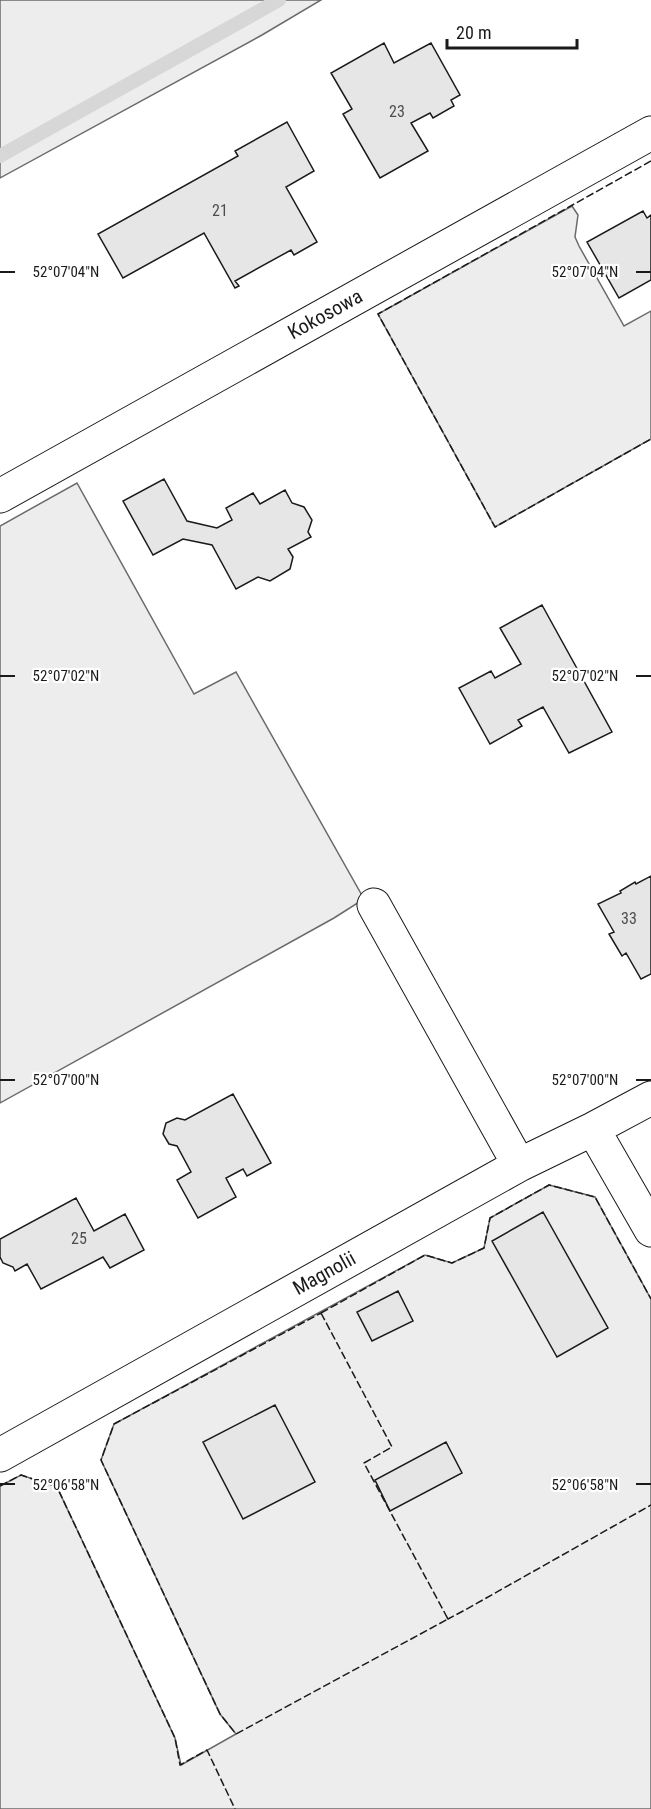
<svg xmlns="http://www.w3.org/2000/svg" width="651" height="1809" font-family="'Roboto Condensed',sans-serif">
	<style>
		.built { fill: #ededed; stroke: #6a6a6a; stroke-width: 1.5 }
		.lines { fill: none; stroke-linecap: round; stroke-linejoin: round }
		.stream { stroke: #d7d7d7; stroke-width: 14 }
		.building { fill: #e6e6e6; stroke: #1a1a1a; stroke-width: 1.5 }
		.minor-casing { stroke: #1a1a1a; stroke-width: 35 }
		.minor { stroke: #fff; stroke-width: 33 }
		.fence { stroke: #1a1a1a; stroke-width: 1.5; stroke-dasharray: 8 3; stroke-linecap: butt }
		.ticks { fill: none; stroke: #1a1a1a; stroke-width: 2 }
		.labels { text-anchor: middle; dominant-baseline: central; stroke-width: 4.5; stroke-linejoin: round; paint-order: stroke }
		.number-label { font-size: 16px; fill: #4d4d4d }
		.street-label { font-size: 20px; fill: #1a1a1a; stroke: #fff }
		.ticks-label { font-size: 15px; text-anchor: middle; fill: #1a1a1a; stroke: #fff; stroke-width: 4.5; stroke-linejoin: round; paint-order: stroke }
	</style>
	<rect width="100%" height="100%" fill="#fff"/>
	<path class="built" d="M0,0H321L262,35L0,178Z
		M572,206L578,215L575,237L579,246L624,326L651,311V439L495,527L378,314Z
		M77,483L194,694L236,672L364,899L334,918L0,1103V526Z
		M549,1185L595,1197L651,1299V1809H0V1486L21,1475L57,1487L175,1738L181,1765L236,1734L220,1714L101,1460L114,1424L425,1255L452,1263L484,1248L490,1218Z"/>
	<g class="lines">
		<path class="stream" d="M0,156L279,0"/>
	</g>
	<path class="building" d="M384,43L394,63L431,43L460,95L451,100L454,106L433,118L430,113L411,123L428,151L380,178L343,114L352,109L331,73Z
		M287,122L314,171L286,187L317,242L294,255L291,250L235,281L239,286L235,288L204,233L123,278L98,234L238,156L235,151Z
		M643,211L647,218L651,215V280L619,298L587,242Z
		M164,479L187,521L217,528L232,520L226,508L253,493L260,504L285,490L292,503L304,507L312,520L308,532L311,537L288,549L293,557L290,569L270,581L258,577L236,589L212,545L183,539L153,555L123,501Z
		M542,605L612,732L569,753L543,707L518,720L522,726L490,744L459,688L491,671L495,678L521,664L500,628Z
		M651,876V974L641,979L626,953L622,956L609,934L614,932L598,904L621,893L620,891L635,882L636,884Z
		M233,1094L271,1163L247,1176L243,1169L226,1178L236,1197L198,1218L177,1180L191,1172L177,1146L169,1144L163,1134L166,1123L177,1118L185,1120Z
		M76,1198L94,1231L125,1214L144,1250L110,1268L103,1257L41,1289L27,1264L15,1271L13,1267L3,1263L0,1257V1239Z
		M543,1212L608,1328L557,1357L492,1241Z
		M398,1291L413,1321L372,1341L357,1312Z
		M275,1405L315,1482L243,1519L203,1442Z
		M446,1442L462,1473L390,1511L375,1480Z"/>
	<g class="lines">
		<g class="minor-casing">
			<path id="minor" d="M0,496L651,133
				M374,905L519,1165
				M593,1129L651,1230
				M0,1455L519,1165L593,1129L651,1098"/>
		</g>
		<use href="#minor" class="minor"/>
		<path class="fence" d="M651,161L378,314L495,527L651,439
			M321,1313L392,1447L364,1463L448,1619L236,1734L220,1714L101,1460L114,1424Z
			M321,1313L425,1255L452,1263L484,1248L490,1218L549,1185L595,1197L651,1299
			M0,1486L21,1475L57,1487L175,1738L180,1765L207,1750L235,1809
			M447,1618L448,1619L465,1610L651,1505"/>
	</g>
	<path class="ticks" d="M0,272H15M636,272H651M0,676H15M636,676H651M0,1080H15M636,1080H651M0,1484H15M636,1484H651"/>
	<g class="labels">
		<g class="number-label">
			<text x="397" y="111">23</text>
			<text x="220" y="210">21</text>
			<text x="629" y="918">33</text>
			<text x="79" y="1238">25</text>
		</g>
		<g class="street-label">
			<text transform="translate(325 314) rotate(-29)">Kokosowa</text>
			<text transform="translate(324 1273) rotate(-29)">Magnolii</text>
		</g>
	</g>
	<g class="ticks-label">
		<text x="66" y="277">52°07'04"N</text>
		<text x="585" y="277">52°07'04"N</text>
		<text x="66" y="681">52°07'02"N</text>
		<text x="585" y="681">52°07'02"N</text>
		<text x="66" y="1085">52°07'00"N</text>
		<text x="585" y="1085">52°07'00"N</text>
		<text x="66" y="1490">52°06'58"N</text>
		<text x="585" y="1490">52°06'58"N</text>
	</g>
	<path d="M447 39v9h130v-9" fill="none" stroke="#1a1a1a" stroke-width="3"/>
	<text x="456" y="39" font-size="18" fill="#1a1a1a" stroke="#ffffff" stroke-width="4.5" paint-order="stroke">20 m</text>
</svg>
